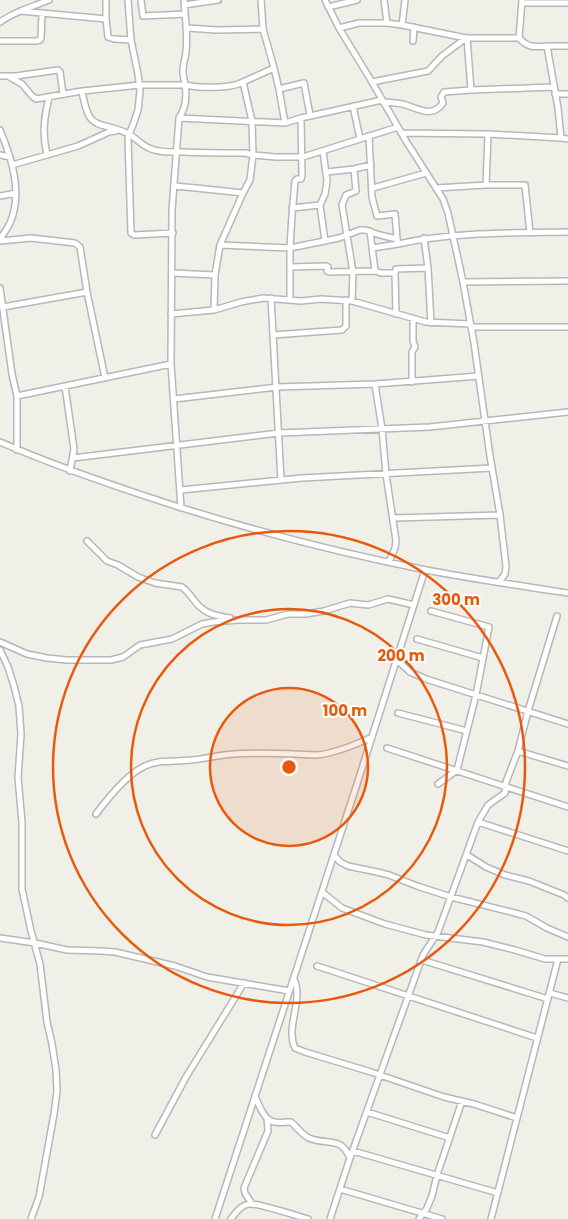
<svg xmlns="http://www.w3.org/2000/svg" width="568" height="1219" font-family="Poppins,sans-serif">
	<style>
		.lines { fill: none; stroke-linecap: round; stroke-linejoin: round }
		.minor-casing { stroke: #b5b7bb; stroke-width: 8 }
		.minor { stroke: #fff; stroke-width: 5 }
		.ring { fill: none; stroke: #e8590c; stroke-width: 2.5 }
		.centre { fill: #e8590c; stroke: #fff; stroke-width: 2.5 }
		.ring-label { font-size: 15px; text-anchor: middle; font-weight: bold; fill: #e8590c; stroke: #fff; stroke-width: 4; stroke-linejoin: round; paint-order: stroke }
	</style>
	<rect width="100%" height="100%" fill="#f0efe8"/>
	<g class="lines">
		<g class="minor-casing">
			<path id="minor" d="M106,0V19L108,37L114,39L131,40
				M128,0L131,40L138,74L140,91L138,110L133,125L129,134L128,139L131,233L134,235L173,233
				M141,0L143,16L185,14
				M325,0L339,28L372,82L406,141L436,188L443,199L448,213L463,282L474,343L490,456L500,515L506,566L505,574L499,582
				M384,0L387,23
				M522,0L519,38C528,48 534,47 547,46L558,108L561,138L568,139
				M522,3H568
				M184,5L218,0
				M328,7L357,0
				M20,11L106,19
				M0,22C15,11 32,7 49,0
				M402,25L405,0
				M187,28L217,30L263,29
				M339,28L359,23H387L402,25L466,38H519
				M467,38L471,90
				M0,41H36L40,40L41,38L42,13
				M413,41L414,27
				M547,46H568
				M274,68L279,89L285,123
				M0,76H16L58,70L60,72L63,94
				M8,76L22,84L32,96L36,99L82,91L140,85H185C199,88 230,89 243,82
				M372,82L428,71L442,56L466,38
				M279,89L304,83L310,115
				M82,91C89,132 96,120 127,133C135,137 141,145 149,148C159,153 173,152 184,152C204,153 225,153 245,153L253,155L276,157H303L398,127
				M555,94H568
				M383,102C390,102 396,103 403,104C417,108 432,119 443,103L441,97L444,92L471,90L554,87
				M353,106L360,139
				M179,118L285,123L301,118
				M0,130C12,159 23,193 10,223C7,229 3,234 0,240
				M401,133L488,134L561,138
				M369,136L372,197L377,216H378L395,214L397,239
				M323,151L327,181L325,194L320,205L325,241
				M0,155L10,157
				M47,155C42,133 44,119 49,97
				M12,165L78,146L109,132L116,131
				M327,172L354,169L371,165
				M486,185L488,134
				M174,186L196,188L243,193
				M373,188L426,173
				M436,188L486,185H525L530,233
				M0,196L16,193
				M292,208L320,205
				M424,238L428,268L431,323
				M0,241L31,238L75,243L80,247L87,292L105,378
				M220,245L290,248L339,238L360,230H365L380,235L397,239L398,244C452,232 513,233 568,232
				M372,248L398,244
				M290,267L326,266L328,267L327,271L329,272L375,271L370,231
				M375,271L381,273H395
				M172,273L215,275
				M463,282L568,281
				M0,288L12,374L17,396V450
				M271,298L281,480
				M290,299V248L292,215L295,181L297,179H301L302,176L301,118L382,100
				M352,301L353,272L342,205L346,195L356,191L354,169
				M3,307L87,292
				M214,310L215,275L220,245L243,193L250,180L253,155L252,121L243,82L274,68L263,29L261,0
				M171,314L214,310L241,302L263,298L301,301L321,299L352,301L426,322L470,324
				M396,314L395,273L396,269L428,268
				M471,327H568
				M273,335L342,330L346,326V300
				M412,382V352L415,347L413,341V319
				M375,384L382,429L386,474L396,541L395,548L389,562
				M65,386L74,449L70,471
				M17,396L171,364
				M174,399L277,387L375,384L479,376
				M0,442C46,462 94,479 142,495C235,526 330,551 426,570C473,579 521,586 568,593
				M73,458L279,433L430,427L568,412
				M181,490L302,478L492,468
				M181,508L171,364L172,210L179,118C186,108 187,97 185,85C185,81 183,77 183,73C182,65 186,58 186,51C188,34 185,17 184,0
				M394,518L500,515
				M87,541L107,561L118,565L138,577L155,583L182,587C189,592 193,600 199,606C208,615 219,616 230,618
				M431,611L489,627L476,695L457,770L438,784
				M417,639L483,658
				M0,642L27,654L47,658L67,660H111L123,657L140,645L172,639L202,624L213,622L238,620H266L288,614H305L324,611L350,603L368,605L388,599L414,605
				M0,650L8,667L14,686L19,706L21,734L18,778L22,822V889L31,931L40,964L47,1022L52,1044L56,1070L57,1091L54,1114L39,1197L31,1219
				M397,660L410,672L426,679L568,724
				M398,713L467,731
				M387,748L568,807
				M518,751L568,766
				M96,814C108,798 127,774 145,766C159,759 176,762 191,760C205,759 218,755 233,754C261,752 289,754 317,755C336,753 355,745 372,737
				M478,822L568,851
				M334,855L340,862L348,866L377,872L389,875L417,886L451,897L515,913L526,916L547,928L568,937
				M467,855L486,867L505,875L529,881L564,895L568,898
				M322,892L342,908L385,924L426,935L483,942L515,950L545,959H568
				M0,938L35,943L67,950L101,951L115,952L175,966L207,977L289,991
				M422,960L548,999
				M317,966L537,1038
				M294,979C304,1000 285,1027 295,1048L305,1052L371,1072L444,1097L474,1104L517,1118
				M550,993L568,998
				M255,1096C259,1105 264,1120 274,1122C279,1123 285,1122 291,1122C297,1127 302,1135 309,1138C328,1146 340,1135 350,1158
				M367,1112L450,1138
				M155,1135L186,1077L244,983
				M353,1151L498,1193
				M340,1189L442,1219
				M252,1204L245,1193L244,1188L268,1131L267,1118
				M215,1219L357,784L425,570
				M231,1219C235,1213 241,1205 249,1204C258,1203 297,1216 308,1219
				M330,1219L350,1158L423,955L438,932L478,822L488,805L505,793L506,782L518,751L528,711L557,616
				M419,1219L427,1208L432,1196L437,1175L462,1101
				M491,1219L558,959"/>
		</g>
		<use href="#minor" class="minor"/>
	</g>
	<circle cx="289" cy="767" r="79" fill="#e8590c" fill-opacity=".12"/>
	<g class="ring">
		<circle cx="289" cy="767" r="79"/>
		<circle cx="289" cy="767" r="158"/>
		<circle cx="289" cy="767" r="236"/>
	</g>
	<circle cx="289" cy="767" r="8" class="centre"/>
	<g class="ring-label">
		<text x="456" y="605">300 m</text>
		<text x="401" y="661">200 m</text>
		<text x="345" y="716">100 m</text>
	</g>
</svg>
